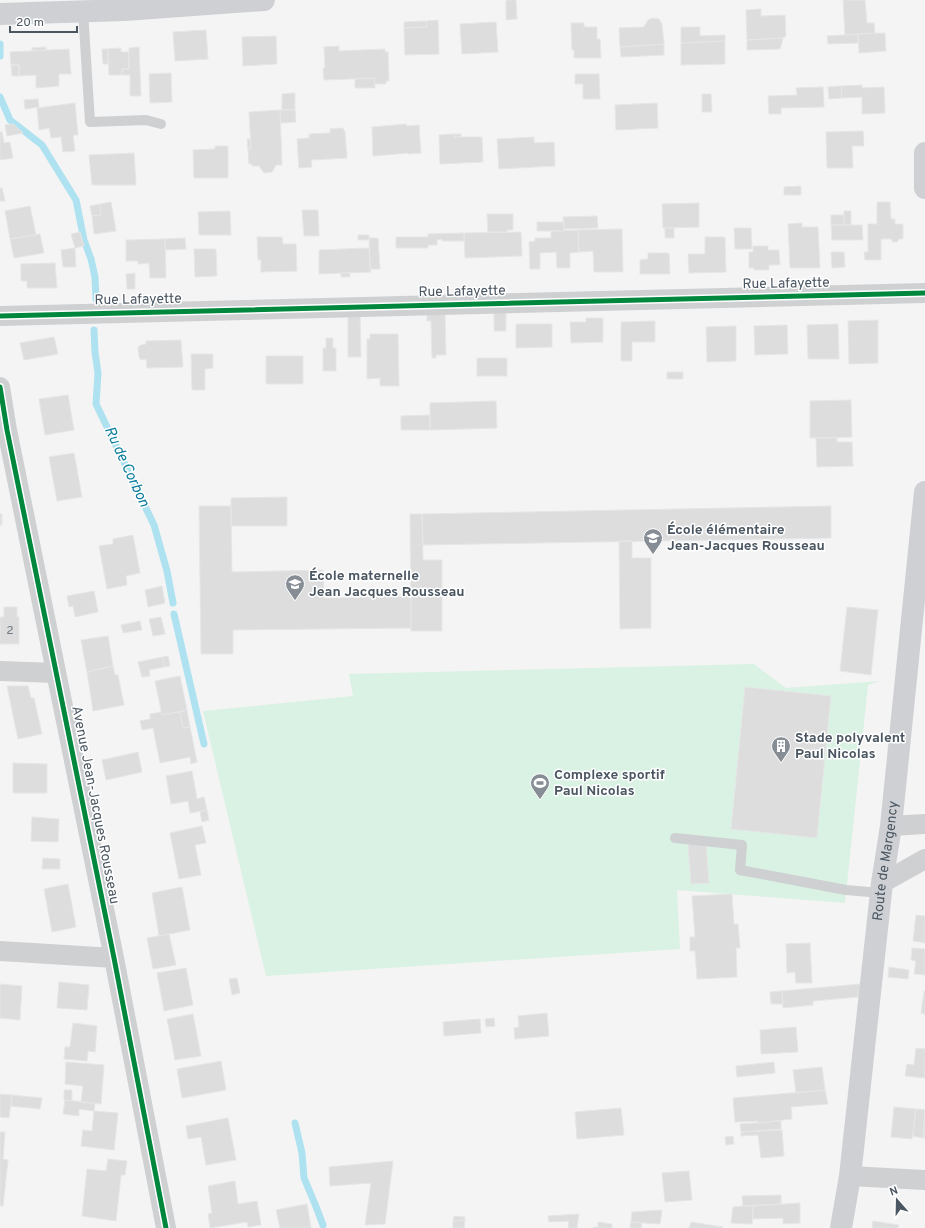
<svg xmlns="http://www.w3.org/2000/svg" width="925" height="1228" font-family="Overpass,sans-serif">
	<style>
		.green { fill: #d9f2e3 }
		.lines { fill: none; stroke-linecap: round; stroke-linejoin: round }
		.stream { stroke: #aee2f0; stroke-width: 7 }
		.building { fill: #ddddde; stroke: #e5e6e7 }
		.lane { stroke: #ced0d2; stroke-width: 10 }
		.street { stroke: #ced0d2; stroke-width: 20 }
		.secondary { stroke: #ced0d4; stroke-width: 22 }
		.cycleway-casing { stroke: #fff; stroke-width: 8 }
		.cycleway { stroke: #00873e; stroke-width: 5 }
		.labels { text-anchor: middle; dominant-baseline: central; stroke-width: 3; stroke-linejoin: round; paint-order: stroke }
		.number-label { font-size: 12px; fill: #707881 }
		.street-label { font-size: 14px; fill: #4a5661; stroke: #fff }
		.poi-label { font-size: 14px; font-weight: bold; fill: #4a5661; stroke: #fff; text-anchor: start }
		.water-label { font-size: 15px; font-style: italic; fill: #0c7c9b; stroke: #fff }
	</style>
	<rect width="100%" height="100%" fill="#f4f4f4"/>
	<path class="green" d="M754,664L786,688L880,681L868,685L845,903L677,890L680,949L266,976L203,711L353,696L349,674Z"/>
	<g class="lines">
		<path class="stream" d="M0,44V56
			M0,97L10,120L42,145L76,200L84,240L91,259L95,277L96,299
			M94,330L95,352L98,373L96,404L154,525L167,571L173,603
			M174,614L204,744
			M295,1123L302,1153L304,1178L315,1204L323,1225"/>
	</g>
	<path class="building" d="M506,0H516L517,19L506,20Z
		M843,0H865L867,23H874L875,33L845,35Z
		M761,9V16L785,15L786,36L783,38L747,40L746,10Z
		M653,18L659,19L662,24L664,44L620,47L619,28L644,27L648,20Z
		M438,20L439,54L405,55L404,28L427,27L426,21Z
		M426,21L427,27L404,28V22Z
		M496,22L498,52L462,54L460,24Z
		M571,23H584V27H597V39H600L601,58H574V50H572Z
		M681,27H700V36L725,35V41L681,43Z
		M206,30L208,59L175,61L173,32Z
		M885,33L886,51L859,53L858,34Z
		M858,34V43L828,44L827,36Z
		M276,36L277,64L243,66L242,37Z
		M783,38L780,49L747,50V40Z
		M725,41V64L681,65V43Z
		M664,44V55L621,57L620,47Z
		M339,46V51L385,49V52H388L389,81H386V84H375L374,78L324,80L323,68H325L324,47Z
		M46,47V50L32,51V48Z
		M139,47L141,96H130V75H122V69H129V48Z
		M121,48V52H129V69H122V75H109L108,49Z
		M69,49L71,74H59V86L36,88V75L19,76V65H11L10,52Z
		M102,49H108V64H103Z
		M11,65H19V76H12Z
		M171,73L172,102L150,103L149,74Z
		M575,74H599L600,99H583V84H575Z
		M374,78L375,88H355V79Z
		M862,85V88L884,87L885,113L862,114V97L842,98L841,86Z
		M841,86L842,98L829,99L828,87Z
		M823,87L824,107L781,108V114H769L768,96L797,95L796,88Z
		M295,93V110H282V94Z
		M702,94H711L712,112H702Z
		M38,99L39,107L25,109L24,100Z
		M75,103L78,135H73L75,151L63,152L61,137L51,138L49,128L39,130L37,108Z
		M657,103L658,128L616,130L615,105Z
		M280,110L282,165H276L272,172L264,173L259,166H252V164H249L248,149H251L249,112Z
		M280,110H295L296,122L281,123Z
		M13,124L23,133L7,136L5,125Z
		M406,124L407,126L419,125L421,153L408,154V153L373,156L372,127Z
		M343,128L344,131H345L347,158L311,160L312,167L299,168L297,139L309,138V134L330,133V129Z
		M863,131L864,146H852L853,168H827L826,132Z
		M0,132H2L4,143L10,142L13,158L0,160Z
		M454,134V137H482L483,162L440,164L439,135Z
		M454,134H461V137H454Z
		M534,137V143L554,142L555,166L499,169L497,139Z
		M247,139H250L251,149H248Z
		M215,146H228V178H194L193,150L215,149Z
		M134,153L136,185H92L89,155Z
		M801,186V195H784V187Z
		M0,188H2L5,201H0Z
		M111,202L116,231L94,234L92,216L101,215L100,204Z
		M877,202H890L891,219H895V224H903V239H899L897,242H893L891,239H881V260H865L864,252H868V224H877Z
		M699,203V227L663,228L662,204Z
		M100,204L101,215L92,216L90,206Z
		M30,206L36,235L10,239L5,211Z
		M302,210H318L319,236H304Z
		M230,211L231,235H199L198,212Z
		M844,211H851V225H844Z
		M487,214H513V230H507V232H488Z
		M831,215H844V225H831Z
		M597,216L598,228L564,229L563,217Z
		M537,222H564V231H537Z
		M802,223V227H818L820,268H790L788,224Z
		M831,225H862L863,240H832Z
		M665,228H674V238H665Z
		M734,228H751L752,249H735Z
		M622,229L623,272H594L593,251L579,252L578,230Z
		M578,230L579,252L570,253V268H557L556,252L540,253V269H530L529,242L535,241V238H551V231Z
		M80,232L84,246L75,248L71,234Z
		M521,232L522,256L465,258L464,233Z
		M464,233V241H442V239L437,240V245H428V248H396V237H428V234Z
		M40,234L44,253L14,258L10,239Z
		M358,235H369V240H358Z
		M257,237H282L283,244H296L297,271L261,272V260H258Z
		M705,237H725L726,272L689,273L688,254H705Z
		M185,238L186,249L165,250V239Z
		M369,238H378L380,269H370Z
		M165,239L166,278H150L149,263L138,264V261H126V240Z
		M753,246H768V250H779L780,265H769V270H754V268H749V252H753Z
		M75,248L76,267H63L61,250Z
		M369,248L371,272L319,274V250Z
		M194,249H216L217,276L195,277Z
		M831,252H844L845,267L832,268Z
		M648,253H669L670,274H640V260L648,259Z
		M55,263L57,288H27V281H21V264Z
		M135,273V289H127L126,274Z
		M341,273H350V277H341Z
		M506,311V331H494V312Z
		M427,313H445L446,355H436V358H432L431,321H427Z
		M360,315L361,357H348V316Z
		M586,318H603V342L571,343L570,322H586Z
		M878,320V363L849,364L848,321Z
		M655,321V342H632V361H621V322Z
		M516,324H552V347L516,348Z
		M838,324L839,359H808L807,325Z
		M787,325L788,354L755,355L754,326Z
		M736,326V361L707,362L706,327Z
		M370,334H398L399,386H380V378L367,379V339H370Z
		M54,337L58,354L24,360L20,343Z
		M326,338H333V348H336V371H323V348H326Z
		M181,340L183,367L147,368L146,359L141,360L139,357L138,347L141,345L146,344V341Z
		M191,354H213V368L205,369V390H192Z
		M266,356H303V384H266Z
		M477,358H507V376H477Z
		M667,372H683V379H667Z
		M68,395L74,430L45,435L39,399Z
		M851,400L852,437L810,438V401Z
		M496,401L497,428L430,430V403Z
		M430,415V430H401V416Z
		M816,438H837V442H852L853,466L817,467Z
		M74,453L82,497L57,501L49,457Z
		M287,497V526H231V498Z
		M199,506H231L232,572L323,570L324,598L411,596V628L233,630V654H201Z
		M831,506V538L423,545L422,514Z
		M0,514H2V525H0Z
		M410,514H422L423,560H442V631H411Z
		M133,535L140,573L126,576L127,585L107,589L99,546L113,544V539Z
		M619,541H632V558H651V628L620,629Z
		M162,586L165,603L148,607L145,590Z
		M94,591L98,612L75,617L73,606L69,607L67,596Z
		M4,607H17V617H19V644H0V617H4Z
		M847,607L878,610L871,675L840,671Z
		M161,617L165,634L153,636L149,619Z
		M140,621L142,630L123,633L121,625Z
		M108,636L113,666L87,672L81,640Z
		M168,656L170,666L164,667L163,657Z
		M163,657L164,667L149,670L150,676L142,677L138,662Z
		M113,666L115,675H118L124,705L93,711L87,672Z
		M180,676L187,710L162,715L155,681Z
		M7,686H28L31,698H34L42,734L18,739Z
		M745,687L831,696L817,838L731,829Z
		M187,710L190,727L183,728L180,712Z
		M161,712L162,715L180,712L183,728L190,727L197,762L191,764L190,757L160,763L153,728L142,730L140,721L150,719V714Z
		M138,752L142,772L106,780L102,760Z
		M13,763L47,764V793H13Z
		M192,771L197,799L204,797L207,810L190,813L188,801L171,804L166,776Z
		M207,810L209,820L202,822L200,812Z
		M32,817L59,819L58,842L31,841Z
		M202,826L206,843L195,845L201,875L179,879L170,833Z
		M706,843L709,883L691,884L688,844Z
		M43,858L60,859V869H42Z
		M68,884L76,927L52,932L44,889Z
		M182,887L190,930L159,936L152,893Z
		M732,894L734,924H738L740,948H736L737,977L697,979L695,951H690V937H695L692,896Z
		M916,915L925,916V943L913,941Z
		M169,934L176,965L153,969L147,938Z
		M810,943L812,983H796L795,972L787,973L786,944Z
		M912,948L925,949V975L914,974L916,961L911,960Z
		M889,967L909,970L908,979L888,977Z
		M186,968L193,1005L164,1011L157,973Z
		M237,978L240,993L232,995L229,979Z
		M59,982L89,985L87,1010L57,1008Z
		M0,984L22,986L20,1020L0,1018Z
		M860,984L858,997L813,1001V1005L783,1008L782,991Z
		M782,991L783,1004H771L770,992Z
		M924,991H925V1014L921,1013Z
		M547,1013L549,1036L515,1039L514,1028L519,1027L518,1016Z
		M193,1014L201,1056L175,1060L167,1019Z
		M494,1018L495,1026L486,1027L485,1019Z
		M480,1019L481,1033L444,1036L443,1022Z
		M73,1023L97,1026L95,1052L88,1051L87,1061L64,1059L65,1047H70Z
		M796,1027L798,1052L761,1054L760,1030Z
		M916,1048L925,1049V1078L905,1076L907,1064L914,1065Z
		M221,1061L226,1090L182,1098L177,1069Z
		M66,1062L104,1065L101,1104L81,1102L83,1086L65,1084Z
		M774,1062L775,1073L737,1077L736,1066Z
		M822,1067L825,1090L796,1093L793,1070Z
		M64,1090H72V1101L64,1100Z
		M825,1090L828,1104L791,1107L792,1119L758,1123V1121L735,1122L733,1098Z
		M0,1094L12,1095L9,1118L0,1117Z
		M12,1095L42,1098L40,1109L11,1106Z
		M65,1100L95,1103L94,1111L79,1109V1116L63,1114Z
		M894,1107L916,1109L912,1139L891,1137Z
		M621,1108L624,1135L577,1139L575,1112Z
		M916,1109L925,1110L923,1138L913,1136Z
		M94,1111L118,1113L114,1150L81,1146L83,1130L92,1131Z
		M228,1118L236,1160L206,1165L201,1137L188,1139L186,1126Z
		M781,1121V1129L741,1132L740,1124Z
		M925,1122V1138H923Z
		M782,1130L784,1156L761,1158L758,1135L741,1136V1132Z
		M0,1132H5L3,1159L8,1160L3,1206H0Z
		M733,1136L734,1144L726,1145L725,1137Z
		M108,1159L127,1161L125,1175H121L116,1221L82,1216L87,1169L106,1171Z
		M393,1161L385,1224L365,1225L371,1183L330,1186L329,1167Z
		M689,1171L692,1200L665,1202L662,1173Z
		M235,1181L238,1204L257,1201L261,1225L248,1227L247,1222L210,1228L208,1214L212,1213L208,1186Z
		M781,1195V1204L743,1206L742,1196Z
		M800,1203V1223L783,1224V1218L753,1219V1206Z
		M307,1204L311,1228H280L276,1210Z
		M743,1206H753L752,1224L731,1223L733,1207Z
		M662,1210L660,1224L631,1222L632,1212Z
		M579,1214L577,1228H568L569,1221L549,1222L548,1216Z
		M454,1216L465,1217V1220L453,1221Z
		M465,1220L464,1228H453V1221Z
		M873,1221L899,1225L898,1228H872Z
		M598,1222L612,1224V1228H594V1227H598Z
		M631,1222L642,1223L641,1228H630Z
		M691,1222L723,1227V1228H689Z"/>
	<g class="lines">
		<path class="lane" d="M83,11L90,122L146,120L161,124
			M675,838L742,845L740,870L846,890L881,893"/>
		<path class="street" d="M0,316L925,293
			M0,387L7,430L114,958L166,1228
			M0,671L56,673
			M891,826L925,824
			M882,883L925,859
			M0,951L114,958
			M850,1176L925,1180"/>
		<g class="secondary">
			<path d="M0,14L125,10L264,0"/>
			<path d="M925,153V188"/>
			<path id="s1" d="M841,1228L850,1176L882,883L891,826L925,492"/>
		</g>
		<g class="cycleway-casing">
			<path id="cycleway" d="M0,316L925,293
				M0,387L7,430L114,958L166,1228"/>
		</g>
		<use href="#cycleway" class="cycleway"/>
	</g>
	<defs>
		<g id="school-pin" transform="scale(1)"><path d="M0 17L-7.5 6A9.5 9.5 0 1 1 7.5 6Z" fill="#868d94" stroke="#fff"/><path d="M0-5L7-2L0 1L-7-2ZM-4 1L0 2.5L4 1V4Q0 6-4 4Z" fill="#fff"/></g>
		<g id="building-pin" transform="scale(1)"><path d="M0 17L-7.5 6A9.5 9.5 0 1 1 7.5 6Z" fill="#868d94" stroke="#fff"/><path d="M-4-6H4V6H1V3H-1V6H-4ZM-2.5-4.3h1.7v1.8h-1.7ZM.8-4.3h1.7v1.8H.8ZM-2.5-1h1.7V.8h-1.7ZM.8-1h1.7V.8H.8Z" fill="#fff"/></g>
		<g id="stadium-pin" transform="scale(1)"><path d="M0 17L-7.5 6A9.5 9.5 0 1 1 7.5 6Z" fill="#868d94" stroke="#fff"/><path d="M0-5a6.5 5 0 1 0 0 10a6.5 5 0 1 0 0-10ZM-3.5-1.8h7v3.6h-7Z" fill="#fff"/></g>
	</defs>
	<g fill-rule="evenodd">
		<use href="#school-pin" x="653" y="538"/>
		<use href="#school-pin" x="295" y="584"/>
		<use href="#building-pin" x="781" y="746"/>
		<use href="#stadium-pin" x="540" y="783"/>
	</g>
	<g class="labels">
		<g class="number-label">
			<text x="10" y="631">2</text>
		</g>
		<g class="street-label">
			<text transform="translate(786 284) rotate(-1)">Rue Lafayette</text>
			<text transform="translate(462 292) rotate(-1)">Rue Lafayette</text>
			<text transform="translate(138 300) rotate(-1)">Rue Lafayette</text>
			<text transform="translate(95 805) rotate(79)">Avenue Jean-Jacques Rousseau</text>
			<text stroke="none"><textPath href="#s1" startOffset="370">Route de Margency</textPath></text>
		</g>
		<g class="poi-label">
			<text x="667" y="530">École élémentaire<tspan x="667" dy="16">Jean-Jacques Rousseau</tspan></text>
			<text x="309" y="576">École maternelle<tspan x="309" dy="16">Jean Jacques Rousseau</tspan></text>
			<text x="795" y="738">Stade polyvalent<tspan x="795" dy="16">Paul Nicolas</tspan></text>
			<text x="554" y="775">Complexe sportif<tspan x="554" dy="16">Paul Nicolas</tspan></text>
		</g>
		<g class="water-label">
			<text transform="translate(126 467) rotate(65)">Ru de Corbon</text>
		</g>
	</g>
	<g transform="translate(897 1200) rotate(340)" stroke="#ffffff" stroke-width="3" paint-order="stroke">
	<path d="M0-3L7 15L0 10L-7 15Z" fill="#4a5661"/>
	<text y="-6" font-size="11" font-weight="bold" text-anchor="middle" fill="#4a5661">N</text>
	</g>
	<path d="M10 26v6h67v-6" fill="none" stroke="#4a5661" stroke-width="2"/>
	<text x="16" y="26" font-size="12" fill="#4a5661" stroke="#ffffff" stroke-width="3" paint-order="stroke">20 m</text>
</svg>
